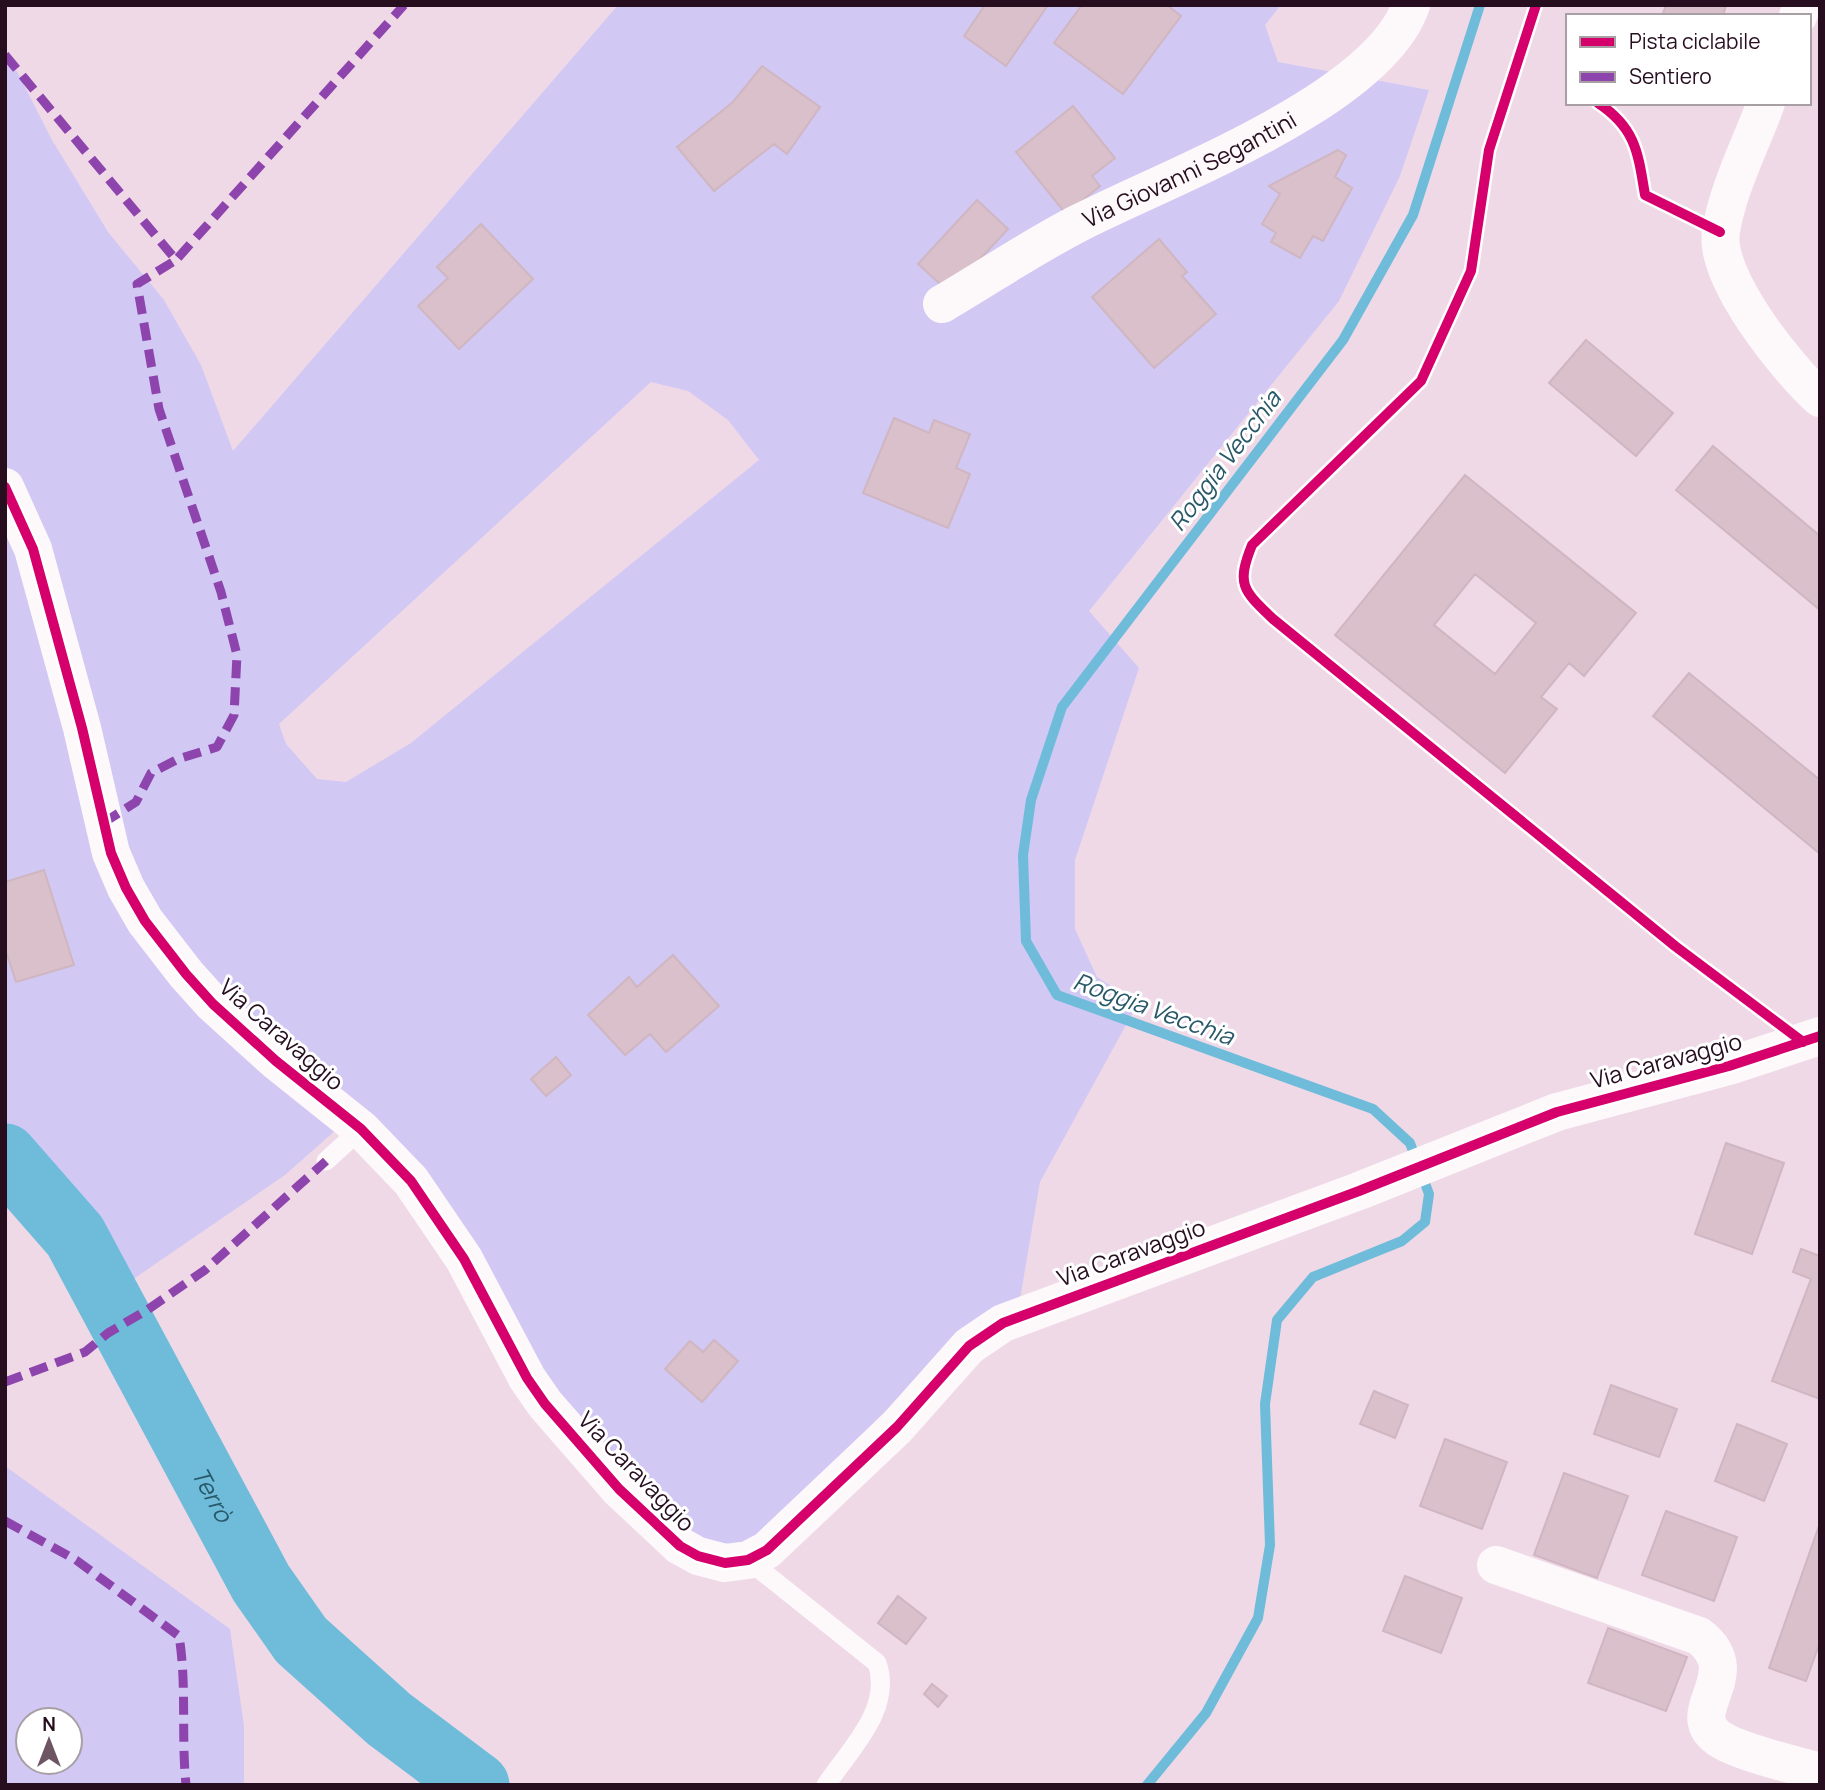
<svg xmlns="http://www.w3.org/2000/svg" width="1825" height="1790" font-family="Manrope,sans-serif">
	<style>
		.green { fill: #d1c8f4; fill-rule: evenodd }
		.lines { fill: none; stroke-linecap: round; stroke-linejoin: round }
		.stream { stroke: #6ebcda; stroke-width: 10 }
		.river { stroke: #6ebcda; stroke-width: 65 }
		.building { fill: #d9c0cb; stroke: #cfb6c0; stroke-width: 2; fill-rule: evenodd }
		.lane { stroke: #fdf9fb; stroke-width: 19 }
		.street { stroke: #fdf9fb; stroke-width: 38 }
		.quiet { stroke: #8e44ad; stroke-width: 9; stroke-dasharray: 18 9; stroke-linecap: butt }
		.cycleway-casing { stroke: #fff; stroke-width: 15 }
		.cycleway { stroke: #d6006c; stroke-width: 10 }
		.labels { text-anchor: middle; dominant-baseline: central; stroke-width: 6; stroke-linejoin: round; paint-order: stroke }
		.street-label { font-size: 23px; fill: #260e1e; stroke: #fff }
		.water-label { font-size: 24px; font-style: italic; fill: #295969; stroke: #fff }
	</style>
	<rect width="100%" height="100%" fill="#f0d9e7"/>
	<path class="green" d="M618,5H1281L1265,25L1278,62L1429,90L1400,176L1339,301L1089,611L1139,668L1075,860V929L1097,977L1138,1003L1040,1182L1020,1299L925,1371L759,1538L725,1547L689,1532L647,1494L548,1382L485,1265L337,1129L285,1175L129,1282L73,1205L5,1134V48L52,140L108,232L164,300L201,365L233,451ZM651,382L688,391L728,420L759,460L411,743L346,782L317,779L286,744L279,724Z
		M5,1466L230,1629L244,1726V1785H5ZM28,1720H70V1762H28Z"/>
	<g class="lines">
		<path class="stream" d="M1147,1785L1206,1713L1258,1618L1270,1545L1265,1404L1277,1320L1313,1277L1402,1241L1425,1222L1429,1194L1410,1143L1373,1109L1057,995L1026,941L1023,855L1031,800L1062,707L1343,340L1413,215L1480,5"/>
		<path class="river" id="s1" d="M5,1156L75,1236L261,1583L301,1640L389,1719L477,1785"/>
	</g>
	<path class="building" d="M985,5H1048L1006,66L964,36Z
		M1082,5H1167L1181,16L1123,94L1054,43Z
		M1666,5H1726L1723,16H1662Z
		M762,66L820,107L787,154L774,144L714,191L677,147L733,102Z
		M1073,106L1115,158L1092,176L1100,186L1066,214L1016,152Z
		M1338,150L1346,155L1335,177L1352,188L1323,241L1313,236L1300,258L1271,242L1276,233L1262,224L1280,194L1269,186Z
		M977,200L1008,229L949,292L918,264Z
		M481,224L533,279L459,349L418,306L448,278L437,267Z
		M1159,239L1187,272L1182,276L1216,314L1154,368L1092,297Z
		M1586,340L1673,413L1636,456L1549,383Z
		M894,418L929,433L934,420L970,434L956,468L970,474L948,528L863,493Z
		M1713,446L1820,536V610L1676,490Z
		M1465,475L1636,613L1584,676L1569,663L1541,697L1557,709L1505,773L1335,635ZM1475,574L1536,623L1495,674L1434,625Z
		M1689,673L1820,780V854L1653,716Z
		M44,870L74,965L16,982L5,948V882Z
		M673,955L719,1006L666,1052L650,1034L625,1055L588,1015L629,977L637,987Z
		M556,1057L571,1075L546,1096L531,1079Z
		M1726,1143L1784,1163L1752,1254L1695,1234Z
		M1801,1249L1820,1256V1399L1772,1381L1811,1279L1793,1272Z
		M714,1340L738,1361L702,1402L665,1369L690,1341L703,1352Z
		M1611,1385L1677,1409L1659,1457L1594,1434Z
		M1374,1391L1408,1405L1395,1438L1360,1424Z
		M1737,1424L1787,1444L1764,1501L1715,1481Z
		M1445,1439L1507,1462L1482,1529L1420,1506Z
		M1564,1473L1628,1496L1597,1578L1534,1555Z
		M1666,1511L1737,1537L1714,1601L1642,1575Z
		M1820,1523V1642L1806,1681L1769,1668Z
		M1405,1576L1462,1598L1441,1653L1383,1631Z
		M898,1596L926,1618L906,1644L878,1623Z
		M1608,1628L1687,1657L1666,1711L1588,1683Z
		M932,1684L947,1696L938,1707L924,1694Z"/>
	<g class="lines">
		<path class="lane" d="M326,1161L361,1129
			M748,1560L877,1663C893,1709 850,1749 826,1785"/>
		<g class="street">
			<path d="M1798,16L1802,5"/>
			<path d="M1766,103C1751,144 1728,188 1721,231C1713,277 1787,368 1820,398"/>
			<path id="s2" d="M942,304C988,277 1032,247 1079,223C1166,178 1378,101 1411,5"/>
			<path d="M5,487L33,549L82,728L111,853L126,888L145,921L186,974L213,1004L276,1061L361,1129L411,1181L464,1259L527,1378L545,1404L619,1489L680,1546L698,1556L725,1563L748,1560L767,1550L897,1427L969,1346L1003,1323L1359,1191L1557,1112L1729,1066L1820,1036"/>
			<path d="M1496,1565L1699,1636C1748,1674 1682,1710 1717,1737C1734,1751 1795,1765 1820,1772"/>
		</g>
		<path class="quiet" d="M5,55L176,260L404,5
			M103,823L136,802L151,773L178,759L217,747L234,715L237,655L221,592L159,409L137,284L176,260
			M5,1382L85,1352L108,1333L147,1310L205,1270L326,1161
			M5,1521L76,1560L179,1636C187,1685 181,1735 186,1785"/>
		<g class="cycleway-casing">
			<path id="cycleway" d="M1536,5L1489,150L1471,271L1421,381L1252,545C1236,585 1243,590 1273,619L1675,946L1803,1042
				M1598,103C1636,128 1638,153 1645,195L1720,232
				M5,487L33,549L82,728L111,853L126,888L145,921L186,974L213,1004L276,1061L361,1129L411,1181L464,1259L527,1378L545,1404L619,1489L680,1546L698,1556L725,1563L748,1560L767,1550L897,1427L969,1346L1003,1323L1359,1191L1557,1112L1729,1066L1820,1036"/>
		</g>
		<use href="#cycleway" class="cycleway"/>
	</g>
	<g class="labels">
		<g class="street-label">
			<text stroke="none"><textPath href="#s2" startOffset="282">Via Giovanni Segantini</textPath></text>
			<text transform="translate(282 1034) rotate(41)">Via Caravaggio</text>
			<text transform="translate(1666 1060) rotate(-15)">Via Caravaggio</text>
			<text transform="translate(1131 1252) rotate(-20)">Via Caravaggio</text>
			<text transform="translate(637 1471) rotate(46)">Via Caravaggio</text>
		</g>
		<g class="water-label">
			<text transform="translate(1224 460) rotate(-53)">Roggia Vecchia</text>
			<text transform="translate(1154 1008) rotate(20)">Roggia Vecchia</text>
			<text stroke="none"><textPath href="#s1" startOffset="399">Terrò</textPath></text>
		</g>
	</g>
	<rect width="1825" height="1790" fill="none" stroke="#260e1e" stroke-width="14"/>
	<rect x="1566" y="14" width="245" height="91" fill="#ffffff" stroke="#a89fa5" stroke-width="2"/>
	<rect x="1580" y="37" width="35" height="10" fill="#d6006c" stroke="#a89fa5" stroke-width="2"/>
	<text x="1629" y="49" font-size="21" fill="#260e1e">Pista ciclabile</text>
	<rect x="1580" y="72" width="35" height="10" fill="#8e44ad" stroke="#a89fa5" stroke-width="2"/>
	<text x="1629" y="84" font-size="21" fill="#260e1e">Sentiero</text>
	<g transform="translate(49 1741)"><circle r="33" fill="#ffffff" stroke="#a89fa5" stroke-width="2"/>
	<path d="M0-5L12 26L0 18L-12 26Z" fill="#6d5564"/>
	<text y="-10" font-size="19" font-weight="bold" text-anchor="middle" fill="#260e1e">N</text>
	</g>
</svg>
